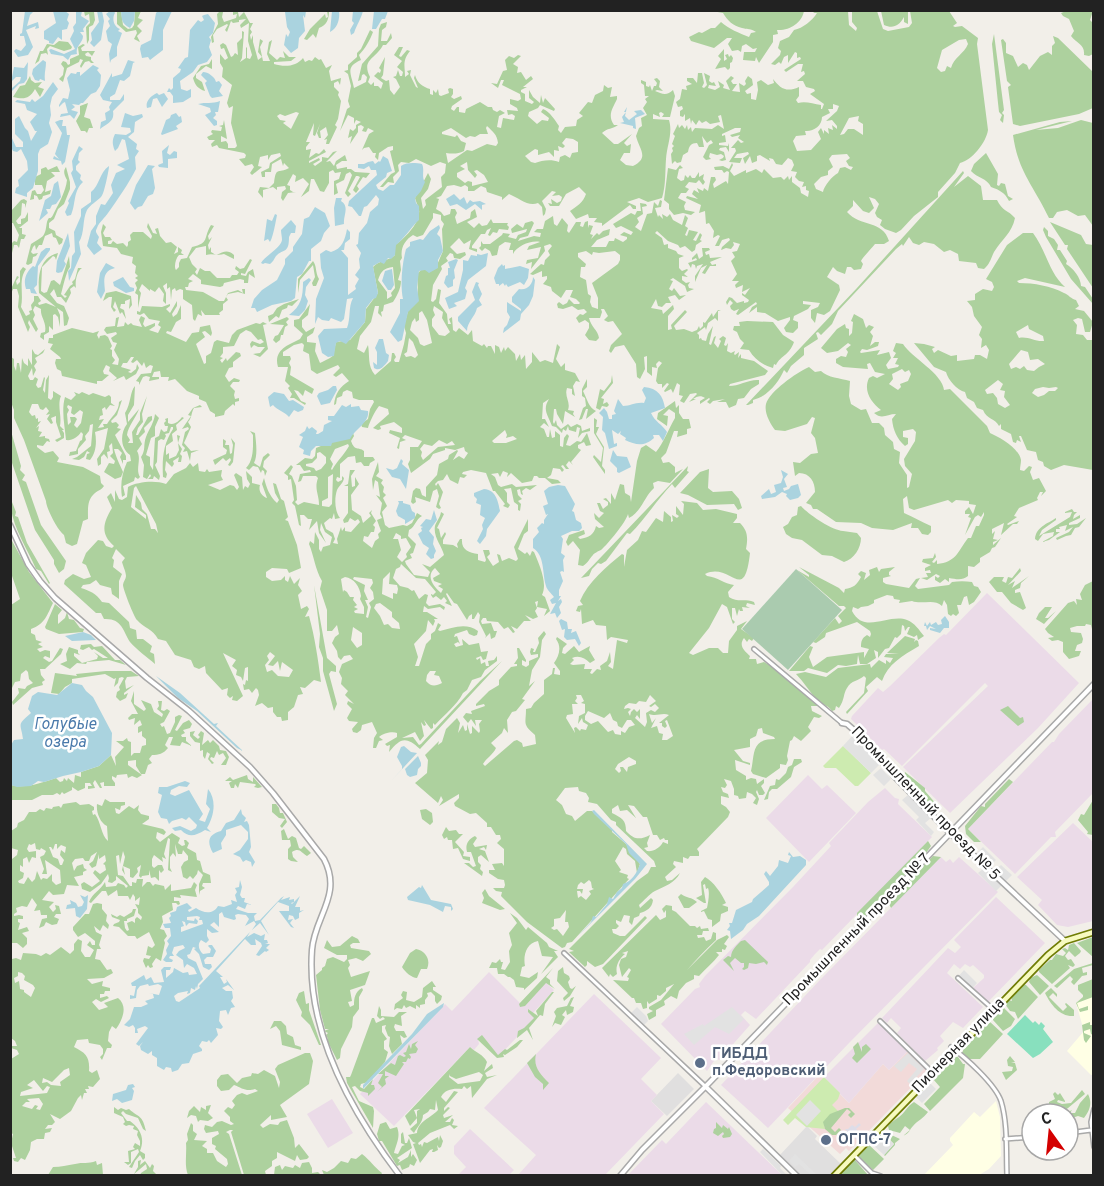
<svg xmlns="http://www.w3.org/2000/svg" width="1104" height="1186" font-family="Overpass,sans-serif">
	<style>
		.residential { fill: #e0dfdf }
		.commercial { fill: #f2dad9 }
		.industrial { fill: #ebdbe8 }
		.education { fill: #ffffe5 }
		.grass { fill: #cdebb0 }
		.forest { fill: #add19e; fill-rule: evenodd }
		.cemetery { fill: #aacbaf }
		.pitch { fill: #88e0be }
		.parking { fill: #e2e2e2 }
		.plaza { fill: #dddde8 }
		.water { fill: #aad3df; fill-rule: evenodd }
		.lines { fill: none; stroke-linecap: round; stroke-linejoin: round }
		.minor-casing { stroke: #a9a9a9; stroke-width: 6 }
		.tertiary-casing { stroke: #a9a9a9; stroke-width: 7 }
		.secondary-casing { stroke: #707d05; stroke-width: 8 }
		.minor { stroke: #fff; stroke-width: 3 }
		.tertiary { stroke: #fff; stroke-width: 4 }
		.secondary { stroke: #f7fabf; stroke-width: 4.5 }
		.service-dot { fill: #5c6f8a; stroke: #fff; stroke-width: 2 }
		.labels { text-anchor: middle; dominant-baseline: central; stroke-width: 5; stroke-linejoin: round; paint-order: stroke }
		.street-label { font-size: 15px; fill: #222; stroke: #fff }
		.service-label { font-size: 15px; font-weight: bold; fill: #4e5e75; stroke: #fff; text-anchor: start }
		.water-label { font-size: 16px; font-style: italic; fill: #4a7aab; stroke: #fff }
	</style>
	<rect width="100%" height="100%" fill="#f2efe9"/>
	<path class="residential" d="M678,1073L694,1089L667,1116L651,1101Z
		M807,1126L817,1136L815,1139L842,1165L832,1175H800L779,1156Z"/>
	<path class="commercial" d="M908,1051L928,1070L849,1151L846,1148L840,1154L788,1108L820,1074L849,1103L883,1064L889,1070Z"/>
	<path class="industrial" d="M987,593L1079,683L1038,728L950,813L903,767L988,686L985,683L902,766L884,749L882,750L851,719L852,716L878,688L883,692L890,686L939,638L944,634L946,635Z
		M1093,699V793L1055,832L1056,837H1051L1015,874L968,829L1052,742H1054L1059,734Z
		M808,775L822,789L827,785L856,813L809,862L766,818Z
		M885,788L895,798L899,799L898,804L932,837L822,950L820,949L815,954L810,960V962L756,1019L745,1011L741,1015L750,1025L719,1060L714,1056L716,1058L707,1071L661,1024L695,989L700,987L699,984L705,976L793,887L831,846L829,843L868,802Z
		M1073,823L1093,842V921L1068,927L1057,925L1038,905L1042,900L1017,877Z
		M941,857L946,862L950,859L953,863L959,857L998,892L849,1043L768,1128L721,1085L819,981Z
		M996,897L1045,943L988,1002L973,988L984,978V975L973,965L970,967L965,964L960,969L954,964L947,973L983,1007L963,1028L953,1022L940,1036L944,1041L937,1048L938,1050L925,1061L897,1033L901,1028L891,1018L887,1023L882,1018L948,948L955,953L961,947L954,940Z
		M489,972L520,1003L543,980L554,990L533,1013L536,1017L499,1056L480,1037L478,1039L479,1044L474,1050L470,1047L394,1126L360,1094L445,1004L452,1011Z
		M594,994L661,1058L641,1079L657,1095L651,1101L664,1114L605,1175H518L536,1155L484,1108Z
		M879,1022L908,1051L889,1070L883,1064L849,1103L824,1077Z
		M332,1099L353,1133L328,1148L307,1114Z
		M706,1102L782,1175L627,1176L662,1140L666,1144Z
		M470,1129L514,1170L509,1175H458L466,1167L454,1154V1146Z"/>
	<path class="education" d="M1093,994V1075H1091L1067,1051L1084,1031L1076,1003Z
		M996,1101L1000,1117L1001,1156L989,1169L979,1175L923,1176L953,1145L950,1141V1138L974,1112L980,1117Z"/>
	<path class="grass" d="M843,746L871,773L858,786H855L836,768H825L823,766Z
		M824,1077L840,1093L838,1099L832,1105L838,1111L824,1126L825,1129L806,1127L795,1118L788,1125L783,1120Z"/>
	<path class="forest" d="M1069,10L1093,11L1090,20L1093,23V54L1089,56L1084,55C1085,44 1077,44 1071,36L1074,31L1069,19L1063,16L1061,13Z
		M84,11L94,12L95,20L93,25L89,27V40L87,44L86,27L90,23L89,14L85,16Z
		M117,11H121L123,25L128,29L132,28L134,25L135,11H141L138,18L143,20L137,26L142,31L137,36L140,42L134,39L137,33L136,30L126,32L117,24Z
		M220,11L223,12L222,17L224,22L236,18L237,14L233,15V12H238L239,17L244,12L250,23H253L250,29L252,32L250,35L251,40L253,35V42L258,60L262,57L258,52L260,39L263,41L260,47L263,61H270L267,54L269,42L272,40L269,53L277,60L280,57L285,58L283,51L289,57H296L291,61L274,62V64C284,67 296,67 303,58L305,62L309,60L312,61L315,57L319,60L321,59L326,68L332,65L329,71L331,81L341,78L340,85L338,81L334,83V87L339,92L338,95L341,101L338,119L335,125L337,127L329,144H326L327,139L324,140L328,135L326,127L320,131L321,138H319L317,133L320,124L315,136L313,135L314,123L306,142H310L306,147V150L311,149L309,158L316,153L319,154L324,149L326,152L309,161V163L319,158L320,160L313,164L315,166L322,161V157L328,158L333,152L337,151L326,162L330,161L334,166L336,161L345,155L347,161H342L336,165L337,169L347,167V169H351L355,172L370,173L366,178L363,177L357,186L359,189L356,193L353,190L360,177L358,176H356L348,191L351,194L348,197L345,193L352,175L350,172L346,174L344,180L336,184L338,193L334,195V181L339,179L341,172L335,173L333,170L329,172V183L324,192L320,191L314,179H311L309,191L301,197L309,184L303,178L295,182L296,176L293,174L287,185L290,186V190L293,192H296L288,193L283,201L281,198L282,192L286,189L285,186L277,187V190L273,187L263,190V198L258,192L260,187L269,188L274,183C276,166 278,174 289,168L284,163L283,166L281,159L272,164L271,172H265V177H262L261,172L269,168L270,163L281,156L280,153L271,155L268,160V155L260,157L258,166L262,167L252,175L250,173L254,167L252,164L245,166L239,159L245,158L246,155L244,153L219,148L217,145L212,147L211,144L215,140H209L207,137L213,134L211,132L212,130L221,131L222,127L219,126L223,125L224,120L227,139L221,136V142L226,141L228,144V148H235L237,146L231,123L233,106L229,108L227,103L232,85L222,77L223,68L220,63V54L225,60L228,58L224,48L221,49L220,45L223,43L226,45L231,57L233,56L235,53L238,55L237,43L242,38V31L244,32L242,58L240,62L246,58V48L247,47V58L250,59L252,55L248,41L249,23L241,28L240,25L246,19L239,20V22L233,23L231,21L227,32L225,30L228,25L227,24L217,29L213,35L214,42L212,43L211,37L218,24L217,14ZM296,112L299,113L291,129L283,123L286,121L280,120L277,116L280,114L285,116Z
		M327,11H329C329,19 327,25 319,28L316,38L313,34L307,40L304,39L310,29L325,14L326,18L328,17Z
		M712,11L804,10V11C802,23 789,31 777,30L778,34L773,35V42L759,63L756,57L755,61L743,60L744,52H755L757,48L753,49L746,44L742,46L741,52L738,50L732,51L728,44L732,38H727L714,48L691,41L689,37L699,32L702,33L711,28H715L721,22C729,29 739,33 749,37L751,33L756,32C750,28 749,30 742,28C733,26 727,20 723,13Z
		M816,11H848L849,25L856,31L857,28L852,22V11H877L883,29L888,31L909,27L912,23L910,11H949L957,23L953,26L955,27L962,26L978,38L977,44L988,130C986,143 972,160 960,163L955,173L938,192V197L914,216L901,230L896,233L885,229L880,225L882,220L877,217L875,213L879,204L875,199L869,197L874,208L869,213L863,211L853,200V206L847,212C860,227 883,220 889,241L884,244H875C871,249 863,257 861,261L863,264L861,269L854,270L851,267H847L845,274L837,271L833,267L827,277L839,285L840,290L830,311L824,315L817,313L815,323L811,318V310L818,307L820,303L803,301V304L811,305L808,309L794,316L793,320L798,322V328L793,333L786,332L784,328L790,320V317L778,321L765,313L757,312V307L749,313L752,307L757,304L756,302L738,315L736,314L739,309L734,311L731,309L730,306L733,303L730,300L727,305L726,302L729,297L732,298L737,303L744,301V303L748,302L749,300L742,295V293L745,295L750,288L742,292L743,285L736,288L735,285L739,281H732L737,274L731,261L735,257L732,252L737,251L740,244L733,242L734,245L731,249L726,248L721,250L722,247L730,240L729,238L722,240L719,246H715L720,236L718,235L713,238L714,231L709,223L706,224L705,211L699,213L701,205L686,198L687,196L698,199L692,194L694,190L699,193L697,188L703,191L704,188L708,191L711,177H715L716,180L713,184L714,188L726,181L728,184L729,172L727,171L724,173L722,170H715L714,167L723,166L729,169L732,163L733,165L730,171L734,176L746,170V173L756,169L762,173L764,169L773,178L781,177L784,180L788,176L789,180L792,176V182L800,188L801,193L808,197L809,191L806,190V186L802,187L804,182L799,181L795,177L797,172L791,171L794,165L792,160L788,158L782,165L776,164L773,159L769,158L770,161L760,155L757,156V161L752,163L750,156L745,164L743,158L749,154L748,152L737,154L734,158H742L740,163L729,162L736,151L735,148H731L738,140L741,143L744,142L738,138L740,135L732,137L730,135L740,132L741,128H735L722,134V136L725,135L726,142L719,143V145L728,146L729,143V152L726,147L720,148L719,150L724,152L726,160L722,161L719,160L723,158L724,156L721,154L717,155L710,153L709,157L711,159L706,160L703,157L709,145L713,143L711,140L707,143L702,136L704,147H699L697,143C691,143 689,146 688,152L683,155L681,162L677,163L675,161L672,164L671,154L673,151L672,148L674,146L672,144L675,136L673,134L678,124L679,128L682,125L685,129L687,125L688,130L691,127L692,132L695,128L712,129L718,125L724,129L721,115L718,116L720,122L710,124L706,121L702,123L699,120L696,125L692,120L691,124L690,118L685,121V114L683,117L680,116V111L683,109L682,106L678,107L676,102L680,99L682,89L687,90L686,86L692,84L687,81V78H693L697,83L698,73H702L704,83L702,87L704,88L707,85L704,73L710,76L709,81L712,83L714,82L716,86L709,85L708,88L715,90L720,87L718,81L724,85L723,88L730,90L726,81L731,76L734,78L731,81L733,84H737L732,91L740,92L739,83L744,86L746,84L745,81L748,76L752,79L753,85L745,91L747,94L751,93V99L756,100L758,90L757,82L761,80L768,85L774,83L773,79C780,88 786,93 799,87V96L796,100L798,103C806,101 813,104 821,105V109H822L824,104L810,94L815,91L814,89L806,87L803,81H797L805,74L804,71L801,72L803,64H798L786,72L784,70L801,59L800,57L797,58V53L795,52L788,63V55L784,57L781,64L779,62L775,65L771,64L780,55L781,51L778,48L780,41L789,37L794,30C803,28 812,21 817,13H813ZM966,39L968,44C964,54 954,57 951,68L947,66L945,71L941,72L937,68L942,50L959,40ZM833,104L839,106L837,111L826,121L832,120L837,126V129L832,125L833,130L828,128L829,134L824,130V134L821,128L818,132L821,139L811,150L797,151L793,141L796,136L806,135L805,131C813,132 822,126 822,117L830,113L828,109H833ZM859,116L858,121L863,124V135L854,129H848L844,134L840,135L849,118ZM847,154L850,158L846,161L849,166L853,167L851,170L845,167L840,168L838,173C832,176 824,186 823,192L816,189L814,184L821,177L828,175V171L833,167L829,159L832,155Z
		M881,11H908V24L904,22V17C899,26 893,29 884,25Z
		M387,22L386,27L382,30L381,41H387L391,33L392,38L386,45H383C376,59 361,59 370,77L368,82L371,85L374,82V86H378L381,89L383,83L374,76L378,72L380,73L381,70L379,68L385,57L383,75L381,78L386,81L389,80L390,90L394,95L400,87L396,79L393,77L396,76L398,70L400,76H402L403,72L397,67L402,61L394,55L399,47H403L399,56L401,57L407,50L410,51C402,61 405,66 405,77L409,74L407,71L411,70L412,65L410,75L416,87L418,88L414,78L415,75C417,83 423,87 430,89V94L433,95V90L436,93L438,89L439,95L441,96L449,93L448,89L450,88L453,89V94L451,97L454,99L461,96L462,99L452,106L451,109L454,111L457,107H459V112L465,113L466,109L480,102L488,107H492L493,110L497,112L500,110L505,113L499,116L497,127L501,128L503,118L514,120L515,116L512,114L508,115L507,110L518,111L517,108L510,104V99L518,101L521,99L520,94L502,85L504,80H501L498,88L491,83L497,84L503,71L507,70L505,60L509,56L514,58L518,55L521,56L513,64L518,67L517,73L521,72L526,80L531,76L533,79L523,87H527L521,90V92L525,94V101L532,104L534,102L529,98V90L533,97L540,103L541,95L543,103L545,98L555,109L554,111L540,105L538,108L529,112L528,116L537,124L542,120L548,121L549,118L541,112L543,109C550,112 555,120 559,126L558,130L561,133L565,127L576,126L577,120L583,116L579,113L588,102L592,103L595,95L603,91L604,85L608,88L612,87L610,97L617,96V99C613,108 607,115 614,125H618C613,129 607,128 602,133L614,144H618L632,134L624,143L627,146L631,144L630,153H624L620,160L626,165L633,166C650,158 639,149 636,136L639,128L642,126L641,118L647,115L643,108L647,102L645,99L649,96H645L644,85L641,83V80L646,82V86L649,87L650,85L652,91L654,86H656L657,83L654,79L657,78L660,81L659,87L663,91L657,90L655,91C662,94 667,96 673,90L675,96L670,117H662L664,114L661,112L659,113L660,117L653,114V119L669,120C673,133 667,145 666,159C665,172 666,185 662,198L648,202L639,198L627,202L636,206V209H633L630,205L602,226V223L594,222L597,218H589L588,214L576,219L570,211C577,206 583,203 586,194L579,187L566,194L559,206H550L548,203L552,204L551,199L557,203L561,201L562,197L559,195L552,196L556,192L552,191L542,201L546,209L545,214L543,216L542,207L538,203C528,207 519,198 509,194L502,200V197L487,192L486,188L481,186L474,191H468V187L465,185L461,187L454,185L447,186L441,196L436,198L439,199L436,209L441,212L444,216L450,214L451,209H455L457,213L455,217L457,224L470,218L471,212L475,209L477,217L467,222L474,228L479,223L482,226L487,225L491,219L493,223H508L507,225L509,227L508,230L499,229L497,233L493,232L490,236L488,235L491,228L487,230L485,234H481L472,246V248L477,249V252L469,249L471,240L464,244L459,238L450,247L457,254L465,252L466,255L460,259L454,258L453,254L450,253L446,258L448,261L441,266L442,269L433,285L431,301L433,302L436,299L438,289L441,290L439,303L447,314L448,324H451L449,319L452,317L453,330L456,332L459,328L468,335L472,330L473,341L482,346L484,344L487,348L488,346H491L495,354V345L499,347L501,353L504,347L505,351L508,347L515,354L516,361L520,354L521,360L525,355L526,369L532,362V352L540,362L545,360L553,363L557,344L560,347L556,359L561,367L565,363V370L575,373L580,382L576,381L573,386L575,396L572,394V389L567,388C564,397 571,402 568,410L574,411L573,414L575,417L565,411L563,424L557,414L556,409H554L553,422L554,424L556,420L557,425L561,429L568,424L571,427L577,424L581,426L582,431L590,428V431L582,433L578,438L580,428L577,427L576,432L569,430L568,426L566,431L563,429L562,433L556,427L552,426C548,415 542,410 549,399L543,403L542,419H545L549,427L544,423L540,427L544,429L547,437H549L550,429L552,438L555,437V431L560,435V446L563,447L564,438L567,434L569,436L566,445L570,446L577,441L581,442L587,433L591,445L586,446L584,442L578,445V448L581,450L571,462L573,465L569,461L566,465L569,469H566L563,465L561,466L564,470L562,472L560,469L553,468L551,475L547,478L558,480L561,483L552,484L545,478H539L537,476H534L532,481L522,483L511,473L507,477L508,473L503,471L500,477L498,473L491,474L495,477L498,485L501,487L512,484L516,487L537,485L530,490L526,488L522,491L523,495L521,494L520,489L517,490L518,495L522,499L518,501L521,504L520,511L518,510V505L514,502L511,488L504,489L507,493V502L510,505L508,508L503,506L505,504L495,491H493L486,473L471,470L463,472L462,474L467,475L464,478L460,477L458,484L450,480L447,474L443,480L438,481L435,484L436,486L438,483L443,492L439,504L441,508L439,509L436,507L439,496L437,489L433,491L430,502L415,497L416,502L413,504L411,502L413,491L416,488L420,489L422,495L426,497V487L437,475L439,464L448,459L449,455L457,450L458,451L453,460L459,456L464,459L468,453L465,451L464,447L455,450L445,448V450L433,454L430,459L411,473L408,464L410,460V447H418L422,441L405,435L402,438L406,440L400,442L399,449L397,448L400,438L389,433L390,430L402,433V428L394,422L380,426L381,429L378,430L373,428L389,414L388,409L379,406C375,411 369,423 368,428L362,427L361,424L368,419L370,409L374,402L373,400H359L353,398L352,392L347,390L343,392L342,396L337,398L336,404L334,405C335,393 340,387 349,381L342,373L336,377L333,375L340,368L338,365L317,374L311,370L309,354L303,351L304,345L302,343L294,345L283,352V356H290L291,359L289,363L291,367L290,375L314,389L312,394L305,390L303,396L298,391L294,390L301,401L306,403L305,405L294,398H290L292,394L288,388L290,386L285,381L288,367H278C273,350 288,345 300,339L303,334L294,326V320L299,319L310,304L308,315L302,320V327L306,332L315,327L313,333L307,337V342L316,343L315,351L320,363C336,355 332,359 336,342L350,340L365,322L366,309L378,293L373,267C379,260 389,261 395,255V245C403,240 419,224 419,213C420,208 416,203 415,198L428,173L431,179L428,189L421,198L423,209L426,205L425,200L442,187L441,177L445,173L446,164L440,162L431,166L416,159L409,163L401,162L398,165L399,171L393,177L394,183L388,182L383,187H380L391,174L395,172L390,151L393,150V146L388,147L379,153L378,160L375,157L376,153H373L369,147L364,148L362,150L369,134L374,131L368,128L366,132L362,131L364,127L361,125L358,126V132L350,144L352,136L348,138L350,129L353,131L356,128V125L361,122L356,120L354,124V118L348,115L340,131L347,109L350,107L348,101L351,86L348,74L344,71L348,70V65L357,57V53L361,49L370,30L373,32C370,40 365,49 359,55L361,60C345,67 351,73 354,88L366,82L367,77L364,74L362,75L361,80L358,81L362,64L378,46L379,29L381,24ZM487,126C493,132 497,134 498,143L496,146L487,144L472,151L467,150L448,163L446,153C453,154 458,154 464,151L466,143L461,141L457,135L455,137L442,134V132L451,128L466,138L470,136L475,137L480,134H488L486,128ZM566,138L573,139L578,142V152L572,153L570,158L565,155L560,157L559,162C552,159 542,160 535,163L531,162L525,156L535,149L538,150V155L549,152L554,157V150L559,151L558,146L563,148L565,146L562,143ZM467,162L468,170L475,178L477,175L474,171L477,170L484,175L488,182L472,186V182L468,181L465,183L457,177V173L465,169L460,166ZM433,213L441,215V220L444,224L442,229L443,251L437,265L421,270L417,274C418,288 420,302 408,311L404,326L406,333L404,344L399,362H395L394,360L396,357L394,353H392L391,361L375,375C367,366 370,355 368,345L364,353L357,349L360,336L371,322L375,306H379L378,313L382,317L381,312L383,311L384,305L393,302C397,296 401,288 401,281L398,280L401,270L400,261L402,258C400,248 405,240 413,235L417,237L423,235L433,218ZM393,267L395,288L391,293L392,296L387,299V292L378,280C381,271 384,268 393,267ZM434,306L443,312L442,318L450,332L445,336L439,335L432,326V319L435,315L433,310ZM422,311L427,320L432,343L424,346L420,344L418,338L410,330L412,322L415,318L416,322L419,320V313ZM409,338L413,342L418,355L415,358L411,356L406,357L404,354L407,352ZM505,430L507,435L506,438L513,436L517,439L506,443H494L492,441ZM439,440L447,444L452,441L455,445L438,447L423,460L421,456L422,452L420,449L424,444L432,446Z
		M994,34L1004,110L1002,113L1004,115L1003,123L1000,120L1002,115L999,112L998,103L992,44Z
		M1053,36L1058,38L1093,72V108L1079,114L1020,126L1013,124L1008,87L1011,85L1007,81L1001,40L1003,39L1006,43V53L1013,56L1018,67L1023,63L1027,65L1029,70L1040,56L1048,52L1052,55V46L1055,43Z
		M59,41L68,42L72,47L71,49L64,51L50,46L47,49L48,55L46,53L41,54L39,61L35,64L40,51H43L47,44L54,45Z
		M83,44L85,45L81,48L82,51H95L92,56L88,52L85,54L86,56L91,57V60L94,63H91L89,61L85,62L81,68L80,66L83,60L80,59L79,62L67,68L63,82L59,79L63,75L64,68L61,64L63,61L66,62L68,65L70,64V59L79,55L78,47Z
		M724,49V61L727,59L725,55L728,54L729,57L731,55L733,58L732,62L730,63V68L728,70L725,67L715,69L721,59L718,56Z
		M212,59V69L206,66L196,74V78L202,82L205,91C198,89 195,85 193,78L201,66L209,64Z
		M30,76L31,80L35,83L42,82L38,87L44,89L40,97L35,89C29,100 23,99 13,97L20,86L25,85Z
		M88,103L84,117L90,119L93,128H89L87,133L85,131H81L76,121L80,114V106Z
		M1081,120L1093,123V226L1085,215L1078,216L1067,210L1057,212L1053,218H1049C1034,186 1018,172 1013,135L1060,122L1072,121L1036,130L1058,128Z
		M986,153L998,174L997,185L999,186L1001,183L1005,184L1008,196L1013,199L1009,201C1005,193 1000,190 991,187C987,178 977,178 971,171L974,164Z
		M680,165L683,168L679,169L677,178L681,181L684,180L685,175L688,178L690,175L692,178H695L699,172V177L704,174L703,179L705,182L703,185L699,180L696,183L689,182L685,187L689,189L686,193H681L678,198L686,202L684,206L685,210L695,212L691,215L683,213L674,215L669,209V204L664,200L668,168L676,170Z
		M57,166L60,172H51L55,176L47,181L45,192L51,190L50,194L43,196L42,199L39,200L37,196L34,195V199L30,200L32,191L35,190L37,194H41L44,190L42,185H35V177L41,174V169L46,167L48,170Z
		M66,167L70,182V189L64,204L58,209L54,219L49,223V228L55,231L56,235L63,239L62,243L59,245L56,238L53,237L52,233L45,236L42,245H39L36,250L35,245L33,247L31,252L33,254L38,253L36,256L33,257L32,263L28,265L26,264L31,244C35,241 40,239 43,236C46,232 46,227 47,222C50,214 49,222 53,215C58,205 66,191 67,180C64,175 63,171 66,167Z
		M963,171L964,173L954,187L968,176L981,186L983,200H997C1002,211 1008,210 1015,218C1012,233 1002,239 994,252C991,258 990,264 984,269L978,268L976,263L959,261L958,254L950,250L944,252L934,244L924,242L919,245L913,243L909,237L903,246L902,244L896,249L838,311L832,324L821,335L818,332L816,333L818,339L804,348V355L791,366L787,373L784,370C779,382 767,397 753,400V403L748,405H746L857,288Z
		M24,199L27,201L25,208V204L22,203L21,215L16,221L18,224H21V219L25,218L28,212V221L19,228H22V234L26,235L24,239H21L19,248L17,245H14L11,257V244L14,241L17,242L19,235L13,223H11V211L21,200Z
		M660,200L662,201L661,207L655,208L658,217L659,215L663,219L662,214L667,217L670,214L673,220L682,225L685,215L688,218L685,226L688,228L685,235L687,236L689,230L698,232L693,240L696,241L700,233L702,235L700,240L702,241L696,245L695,250L692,252L685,246L680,248L678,245L668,241L657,231L655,233L662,238L664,245L668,244V248L676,251L678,254L684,256L679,258V268L682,271L687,269L688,270L684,274L688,277L682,276V280L686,283L690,282L688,285L689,288L694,289L687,292L685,286L673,278L670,280L673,281L669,289L672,291L674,288L680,296L686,295L679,300L675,295L668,297L671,303H666L662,307L658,306L656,299L651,308L662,310L663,314L673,305L674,309L668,316V330L672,329L671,325L685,310L687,312L674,326L676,330L684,329L692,332L697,330L699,326L700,329L703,326V322L705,323L712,313L713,317L718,310H721L718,311V321L715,318L708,323L706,330L705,327L697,333L699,335V339L701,338L702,340L706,341L708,334L713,326L709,344L711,345L714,337L716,336L714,343L718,348L721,341L719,339L723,336L726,338L724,345L726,346L728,343L727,351L731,353L735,351L734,354L735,355L739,352L738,358L741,354V358L754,361L768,371L765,375L730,384L729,386C739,386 749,379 759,380V384L751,389L744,398L738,399L736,405L729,408L726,402H717L725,399L713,401L710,404L707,402L710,399L709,398L700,404V401L705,398C701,395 697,396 693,399H696L689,402L697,394L696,393L690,394L684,403L680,401L683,396L679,395L680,385L677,383L673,393L671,389L665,392L664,391L669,384L667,383L662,388V384H658L656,381L658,368L662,363L659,361L656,364L657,368L652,367V376L647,372V356L644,357L645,369L640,379L637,377L636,364L624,345L615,347L611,353L609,351L611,345L622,334L613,321L608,322L604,320L608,316L604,309H601L602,312L600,318H589C591,327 598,330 599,338L596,341L589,340L585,335L589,328V323L585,320L579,323L576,318L580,314L583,315L587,312L584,309L578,310L572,306L563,309L558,308L557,304L559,302L563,305L567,303L569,299L574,304H579L580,303L576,299L570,297L573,290H566L561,298L552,291L551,287L543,284L547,279V276L542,277V271L533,275L530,274L541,264L544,265L545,260L550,255L548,251L552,246L550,244L544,246L545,251L531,269L532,262L526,264L527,260L538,258L541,247L527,250L529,246L540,242C531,240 517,246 513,254V250H509L511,243L505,242L499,246L497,255L492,256L490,251L485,248L482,251L479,248L481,246V241L483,244H490L502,235L503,233L510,234L508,237L516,239L518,235L526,232L527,229L512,233L511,229L517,224L523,228L525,223L532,221L534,223L528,236L520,238L518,241L534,236L540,237L541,233L534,232L537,229H543L545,221L553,216L554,224L557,226L562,218L568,225L567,231L569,233L576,222H581L580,226L583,227L585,222L588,221V228L589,225L593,226L590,234L593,235L591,239L597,233L599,235L603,231L610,229L609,235L597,240L591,247H606L609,241H614L615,238L623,242L627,239V237L620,235L624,232L631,235L633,232L621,226L616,228L613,224L631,213L635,215L637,211H641L640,203L646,204L647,206L642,207L643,214L637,218L639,222L635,227L641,231L647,214L652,213L654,202L658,206ZM586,251L592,255L593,252L599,253L615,251L620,255V260L618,264L592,283L598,298V309L592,307L590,302L591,296L588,294L586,280L580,277L581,267H585L586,264L578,257V253Z
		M1050,222L1081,235L1086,244L1093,245V288L1067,249L1068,245H1065Z
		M148,223L153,233L157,234L155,229L158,228L160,236L166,243L171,242L177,247L174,254L178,252V247L182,250L181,253L184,255H179C175,259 174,268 176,270L179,267V263L181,259L187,258L192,247C210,243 203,238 211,225L214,226L208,236L209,240L212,237L208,245L209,250L211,247V252L216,255C224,252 227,249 234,255V259L224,254C218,256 212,253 206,255V246L196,248L189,257L192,264L197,269L195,272L197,275L200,268L205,271H210L217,278H230L232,275H237L239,272L235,269L236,266L240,269L244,268L250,259L252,260L245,274L241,273V275L246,276L248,272L253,269L255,278L249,274L248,283H244V280L240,279L224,283L223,286L220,287L201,284V280L193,274L188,279L193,281L189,283L188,287H185L186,290L203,292L219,301H224L228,293L238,290L243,293L242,289H245V294L238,292L228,294L226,297L228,300L223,304V310L219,313L220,315H205L201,310L202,316L198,314L195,321L193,319L192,305L183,299V290L180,289L176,291L175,288L172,290L171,300L170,287L167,289V283L163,286L166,293V304L163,301L164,294L159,287L155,292L150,289V291L142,284L139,290L141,293L138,308V295L135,293L137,288L135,283L138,280L135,278L138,276L135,273L136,266L132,263L133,257L121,254L117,248L103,246L101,232L103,224L106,227L103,233L105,237H110L112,240L108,241V244H111L113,241L117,244L123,243L127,247L128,245V242L131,240L130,235L133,232H143L151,239L152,236L147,227Z
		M1044,227L1048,231V236L1054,239L1058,245L1057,250H1060L1067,261L1066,264C1073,268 1081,278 1081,286L1085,287L1093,299V304L1071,279L1046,237L1043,230Z
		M1023,233H1033C1046,250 1049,273 1065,287L1025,278L1017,281L1019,283C1034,283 1051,286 1064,293C1069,295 1071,299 1076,300L1079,306L1075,309L1084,311L1093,322L1090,332H1085L1082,319L1078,318L1073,320L1077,325L1076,334L1083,335L1087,340H1093V470L1064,465L1051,470L1044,466L1043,462L1038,460L1036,452L1027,450L1021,436H1019L1021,442L1017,440L1016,443L1013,442L1011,434L1001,429V424L999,426C995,418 987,420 983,410L977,408L974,402L967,398L965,392C957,390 948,380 946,372L934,367L914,343L924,344L935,347L932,349L934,353L938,350L951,356L957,355V361L974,359L975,355H980L987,359L989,350L986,345L981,348L982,339L979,335L982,327L974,316L972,307L967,301L975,300V294L983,289L992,291L994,287L992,282L986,279L1007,245ZM1028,325L1029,329L1043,336L1044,341C1035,342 1028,336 1019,338L1016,332ZM1021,350L1028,352L1030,360L1038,359L1045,364L1039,367L1034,371L1027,370L1024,366L1020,369L1016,367L1011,369L1009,364ZM998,380L1003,384L1000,390L1005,391L1004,397L1010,405L1005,408L998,404L997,398L993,393L987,394L985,390ZM1043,387L1049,388L1056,387L1058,388L1055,391H1049L1044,395L1038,397L1032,393L1035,389Z
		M702,248H709L710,250L705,252L706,255L709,254L710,258L722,257L710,262L712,265L716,264V266H710L705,274L702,273L707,265L701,268L695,282V276L703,264L697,266L696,269L695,265L692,264L691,268L688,263L697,260L696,258L692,260V258L697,253L699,259L703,256Z
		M58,253L56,260L55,257L53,256L42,267L41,291L44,293L47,292L51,281L54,280L60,285L69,256L70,267C66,272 63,287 61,294L65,298L67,296L64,295L70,286L73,284L72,282L75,279L78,268H82C76,272 75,283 76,288L74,286L70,289L71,293L66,303L61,297H57L54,289L50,294L57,303L64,306L69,318L67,325L64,326L63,312L57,308L60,315V327L58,317L55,314L53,315V330L49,326V332L44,335V340L40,337L41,333L45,332C47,322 40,317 41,309L35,306L33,310L35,315L33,319L38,329L36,332L29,320L28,323L30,327L28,332L18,307L19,296L17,289H13L11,294V289L17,276L19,277L16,281L17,285L20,282V271L23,267L26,269C18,280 24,294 21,307L26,316L30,314L29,311L32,310L31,305L34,301V296H38L41,301L38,303L39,305L46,303L56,307L39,293C38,276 39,258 58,253Z
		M313,261C317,266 315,272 319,279L316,286H313L312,283L315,277L313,265L300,280L298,293V279Z
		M116,291L131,296L132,305L129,309L130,299L125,301V304H121L120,308L124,310L126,319L122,312L120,314L115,301L113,307L116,310L114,312L111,307L112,297H109L103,301L106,293Z
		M299,299L292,306L288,305L287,308L282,310L279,318L276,316L269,322L268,316L273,314L277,308L284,304Z
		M177,301V306L172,314L173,317L177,314L181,305V319L176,322L171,332L167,331L166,333L186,342L192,333L199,332L200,327L210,325L212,333L211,336L205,331L202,332L205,337L196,344L204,364L206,363V356L211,353L214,342L217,340L229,343L232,335L237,330L256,323L260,324L263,322L267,324L263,325L268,349L260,357L253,354L260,353L265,347H258L254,345L251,348L250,344L252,341L260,344L264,342L261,339L258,340L251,332L246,330L240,334L234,346L223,347V353L220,357L223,358L220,360L222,363L226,358L227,361L236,352L240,353L241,356L233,362V367L229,368L225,376L229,382L234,378L240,380L239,382H233L230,386L235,391L234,395L235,399L239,398V401L235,402V406L233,404L225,411L224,415L215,417V414L210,411L206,402L199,399V396L187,391L175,379L168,381L169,377H161L160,371L154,372L152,377H159V379L149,381L150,377L146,376L143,377L139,385V382L136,381L141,374L151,373L153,366L150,365L146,368L144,362L142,366L137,360L133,363L131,362L134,357H131L127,363H123L121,367L131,370L128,372L131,373L136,369L137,364L139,368L136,374L126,380L124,376L113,381L117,378L109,371L110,367L106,365L103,371L104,374L109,375L102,381H97V384L62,376L61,371L57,369L55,363L56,359H61L60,357L50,349L53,344L48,343L49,338H53V335L72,328L93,333L99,331L97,335L99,339L100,336L105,335L108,337L112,346L110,349L112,350V356L115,360L112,364L118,365L119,359L114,350L117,343L113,342L111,338L117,334L116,332L107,334L104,330L106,327L115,326L116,318L119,317L117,327L124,326L125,322L128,325L131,323L133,325L142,327L139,320L141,316L145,318L143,324L145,327L155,323V326L149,330L158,333L161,327L158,325L160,321L149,319L144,313L140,315L137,314V311L140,312L142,306L162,307L170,304V306L166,309L170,313Z
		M854,314L863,319L866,328L869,325L874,327L870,332L873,336L870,346L875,342H879L878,346L867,350L862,349L860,352L861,353L880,350L877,355L889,352L891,358L886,365L888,369L898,367L899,365L895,364L898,358H893L896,353L893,351L896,343L903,344C911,357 943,374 944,390L950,389L987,426L990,433C999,437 1019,448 1021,460C1021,463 1020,467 1020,470L1024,471L1029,466L1032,467L1030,472L1033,480L1039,478L1046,491L1041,496L1043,492H1040L1037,498L1038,500L1019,508L1014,516L1017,517L1007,524L1008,525L1019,521L1017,524H1013L1001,535L1004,523L992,529V534L995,531L993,539L998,540L993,542V545L1001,538L995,547L992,548L990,552L980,558V562L974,567L968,566V576C962,581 956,579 949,578V582L945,579L940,583L935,580V576L938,578L940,576L936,574L927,580L921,578L928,577L926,573H931L930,570L925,571V568L931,565L922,562L923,559L933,558L935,553L936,557L932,562L934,563L937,560V564C956,562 957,553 968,538H971L976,526H979L984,515V512L981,517L978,515L975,517L965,535L971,518L968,517L970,514H965V511L969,507L973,514L976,505L969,504V501L956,500L952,503L948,500L914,510L909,508L907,496L903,499L904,513C914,517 921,522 931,526V532L928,535L922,534L918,528H911L912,523L893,530L872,528L861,523L836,522L817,509H813L811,505L806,503L815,492C815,482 810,473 799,473L795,476L793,462L800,463L811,454L818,453L815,438L811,433L815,418L812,417L807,424L785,431L775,430C770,423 764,413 766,404C770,391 796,373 809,367L815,372L821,371C828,378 840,378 850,381L849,396L851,404L861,410L866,409L872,423H879L884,428L885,435L893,442L894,449L900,452L899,463L907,475V488L909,487L912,474L905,466L904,459L915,441L916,432L913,429L903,431V437L908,438V444L905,446C897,439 893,430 892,419L896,414C887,414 882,420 874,413L881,410C871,402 863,391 869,378L873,376L877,378L885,374L875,372L870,363L867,364L868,369L843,367L836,363V359L841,356L846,357L848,352L846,349L851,345L848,343L838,351L827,353L821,348L837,329L845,324L846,328L849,329V336L852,333L853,322L851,321ZM902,369L905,372L909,370L911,374L908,381L900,384L901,387L898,390L889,384L893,379L892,374Z
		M287,317L289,319L286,322L288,325L285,327L283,335H281L280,340L276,343L273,340L275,336L278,335L284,325L270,324Z
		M747,321L773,322L783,335L794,342C789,356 781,355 776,365L774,364L773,368C763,365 755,360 749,350L740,349L744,343L740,339L737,332L733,330L734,326H740L739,322Z
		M32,349L35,354L38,355L45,349L43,353L35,358L37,362L34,366L36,370L33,376L32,368L28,376L30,380H33L35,377L38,379L36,385L38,388L41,387L44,377L45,378L43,390L45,393L46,380L49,375L48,398L51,400L53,397V391L61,396C57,405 62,416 60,426L64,430H62L64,433V438L57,442L55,440L61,437L56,422V416L51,418L53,423L51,424L47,419L50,414L46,415L49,411L46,407L43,410L40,409L38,404H32L29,412L32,416L35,415L36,419L38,418V422L41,421L36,428L39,426L38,431L42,432L39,437L45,436V438L49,439L50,442L47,441L43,446L37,445V447L45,453L53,451L59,458L57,462L83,467L100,476L101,483L104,486C101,491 97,490 93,495C87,501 88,511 88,519L83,521L77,544L72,546L66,543L64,535C58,531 46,508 46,501L24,440L14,418V410L11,402V376L12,371L11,357L14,359V366L16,371L17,363H19L21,373L22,358L24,363L28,366V358L32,365Z
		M612,375L613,383L601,398L604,399L603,404L607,402L609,405L607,407L602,406L600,410L596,408L600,389L604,391L611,382Z
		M587,379V387L583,391C587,399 589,408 596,411L586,419L588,409H586L582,419L579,420L583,408L586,406L585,398L582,396V389Z
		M135,386L134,405L128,415V422L139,409C136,418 128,426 127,435L130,440L128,443H133L132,432L140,420V413L147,396L142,414L143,422L138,428L136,435H138L148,417L152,416V420L144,428L145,432L139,438L142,444L137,451C142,459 135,469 140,477L138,479L135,477L134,481L123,486L125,495L122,497C120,485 122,473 127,462L131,461L130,455C120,448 120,433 127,424L125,413C131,404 130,391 135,386Z
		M74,392L79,394L82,392L89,395L93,393L105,397L109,395L111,397V403L115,406L110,405L106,410L105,407L102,409L103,415L100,416L99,420L104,419L98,428L104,427L103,424H107C111,417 119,412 119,402L122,400L117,415L111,421L112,423L116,422L119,425L117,428L121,429L115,435L126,456V460H123V464L120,457L122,453L118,449H114C116,457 119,463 123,472L121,477L115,479L104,472L109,463L114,464L115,461L110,456L113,453L112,443L109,446L110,451L107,452L108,459L104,454L101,457V464L98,466L97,459L104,449L108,428L95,432C97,442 96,453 90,460L86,459L87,454L90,453L87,451L84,457L79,460L72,459L77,457L91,446L93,424L90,425L89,431L85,436L86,440L78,449V454L69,456L70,452L76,451L80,441L82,440L83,434L81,432C78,437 72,441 66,440C65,427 61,411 65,397L71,400L76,395ZM68,405L72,407L71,413L74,415L80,410L83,412L81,423L77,428L74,425L77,419L75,417H70L71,422L68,425L67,414L69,410L67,407Z
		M675,401L676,408L679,405V413L683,419H689L691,428L687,429V434L677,437L678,431H674L666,453L661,458L663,463L669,462L675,467V473L683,469L670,483L658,481L653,483L654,488C644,497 642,511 629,518L628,514C626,522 608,544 601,550C600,550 593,554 593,555C589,559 588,563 583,566L578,565L580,550L573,541L568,546L566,542L569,535L584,530L585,534L578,537L580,539C589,537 594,535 596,526L599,528L604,527L595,519L594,513L599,518L604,513L600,511L597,503H600L603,509L608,505V502L603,499L606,498L611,504V493L615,500L620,484L624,485L625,493L630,496L631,502L637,461L641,448L646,445L656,452C664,442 668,430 675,418V413L669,409L663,415L668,416L667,426L657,419L658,413Z
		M200,405L202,407L194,408C191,413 192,418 188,422L191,427L184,443L191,451L199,450L191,453L190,461L187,451L183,452L185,448L182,445L185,432L189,429L188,427L182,429L191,416L188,415L193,408Z
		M155,414L159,418L155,427V436L151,438L146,455L150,457V465L153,470L155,438L159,436L161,429L164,432L167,431L168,426H165L164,423L166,421L165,419L168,418V423C174,426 179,421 182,417L184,418L176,425L177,430L172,434L173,441L166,446V455L169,453V459L176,456L179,450L177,435L180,436L178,443L182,449L180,454L182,456L181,462H178L179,457L173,461L174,464L172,467L166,461L165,470L167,474L166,478L163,477C162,459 163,444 173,429V427H171L169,433L165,434L166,436L164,440L161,439L158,441L157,462L155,465L160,476L159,480L154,476L153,479H148L151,476L150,474L147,479L143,477L144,465L141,457C146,450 143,445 146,437C149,429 154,423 155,414Z
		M594,418L597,420L596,427H599L596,434L604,447L602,466L605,470V474L593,457L594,455L601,462L603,448L594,433Z
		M11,431L21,466L20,470L25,475L22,480L26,482L41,525L66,561L64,569L59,573L54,564V560L35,530L11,460Z
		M250,431L255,433C256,442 258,455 254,463L260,467L263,457L268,453L270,455L264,461L263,467L267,471L265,476L264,471L262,470L261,473L258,467L253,466L249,470L246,468C254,460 253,447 253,435Z
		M353,433L354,436L351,441C355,452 358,446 364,451V457H373L375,460L370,463L369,466H364L361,462L356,463L355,456L348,457L340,464V478L337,477L336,480L338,482L342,480V476L344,478C343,484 340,484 337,490C334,499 335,512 340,518L335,519L334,513L332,519L330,518L324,523L326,529L333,533L335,539L333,543L338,544L337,539L341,527L342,531L345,527V531L351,532L360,522L358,519L355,521L350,518L348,522L344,523L343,520L348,513V486H344L348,484L350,470H355L351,476L352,487L355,486V477L359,484L351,495L352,510L361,516L363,523L371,516L369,513L372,510L371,513L376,521L373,525L375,527L374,532H371L368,537L364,536L363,541L372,548L375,541L379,538L378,534L381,531L377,520L382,518L380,514L382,503L376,495L380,497L378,482L375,480L373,490L372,479L378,462L379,472L376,476L383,480L381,483L384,487L383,492L386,495L383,498L387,506L382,512L385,525L389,528L403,525L407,526L412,523L417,513L422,516C415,520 416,526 409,530L408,536L416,544L413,553L410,554L412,558L405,561L406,564L414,575L428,577L430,572L422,564L430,567L444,555C442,546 433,537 435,526C436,522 440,518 441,512L444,514L437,528L439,529L441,538L445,532L446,534L443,540V544L453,545L458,548L457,544L460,539H462C461,550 469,553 478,554V560L485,562L486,560L483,550H489L490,554L487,557L493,566L499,562L497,554L500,555L502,561L509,558L516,561L518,559L514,547L528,519V531L524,534L518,549L525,554L527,552L530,556L532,551L534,552C539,564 548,583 542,595L545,597L550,611L544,616L547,609L537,607L538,601L535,602L537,608L535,611L538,617L533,619L525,615L531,621H524L517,629L511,626L515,632L513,633L508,627L504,629L498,622L487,621L486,618H483L481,621L482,624L491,623L494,631H497L495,637L491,639L490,633L485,638L486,636L479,622L480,615L478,612L474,619H472V614L469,616L467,620L457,604L454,603L447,593L446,594L452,606L445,603L447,601L444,597L441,600L436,596L433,598L431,595V594L433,595L436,592L425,579L416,578L401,564L400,567L396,569L393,578L400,586L408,588L412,591L414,590L419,599L425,594L428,595L426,603L429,606L440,604L445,607L444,610L440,607L428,609L424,606L423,612H427L438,619H434L435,621L433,626L428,620L426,631L414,644L418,657L415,666H419L426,644L431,639V634L435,631L438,623L441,625L438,630L440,631C452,628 466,622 478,631L477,635L474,636L469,634L467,630L455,634L454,637L457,636L460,644L458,642L454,644L456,647L463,645L462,639L469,645L479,643L481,652L488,651L486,659L483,660L481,656L476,658L477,660L480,658L481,664L485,662L486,666H489L488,661L494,660L497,656V661L485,670L481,677L472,680L467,690L463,693C457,705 444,715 435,725L433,723V728L431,729L424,720L426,725L424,726L421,722L424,736L420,741L415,732L402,738L413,737L419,745L421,744L480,681L502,661L420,749C405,735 400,739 389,752L390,745L387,746L385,744L397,737V733C393,731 383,733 379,737L383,740L379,741L376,748H373L374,738L377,733L372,722L362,725L361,730L357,733L353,732L352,729L358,722L349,721L347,718L352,709L347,704L348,701L354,704L345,695L348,691L341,684L342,678L339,672L342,664L353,659L350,655L344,656L341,660L338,657L337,651L332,643L335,637L339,634L337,625L332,631H327V610L320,589L322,581C315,569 314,556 309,544L310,541L314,544L315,532L319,540V549L321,552L323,547L330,545L332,537L325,532L321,523L320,530L326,543L319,533L317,521L309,530L312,519H308L304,515H300L301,526L299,525L295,506L292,503L294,500L291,479L288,480V476L284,473L291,465L293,467L289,474L292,476L296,486L297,500L295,502L298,505L304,502L319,505C319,494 314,489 318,478L316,476H303L301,481L298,482L300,474L311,472L310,470L304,471L300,465H296L305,458L312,459L315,456L316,448ZM348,444L349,446C344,455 337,461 332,470L331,469L333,464L330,459L335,449ZM320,452L326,457V463L321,469L316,471L314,468L306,466V464L312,463L317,458V453ZM333,474L332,504L329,507L322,506V501L328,498V477ZM396,533L401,536V539L406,538L411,547L406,554L407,557L402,562L397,557L401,550L398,539H393ZM435,568L440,574L433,578L434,581L442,584L438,586L443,589L441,593C434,587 425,576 435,568ZM390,572L389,584L397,585L398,589L397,594L393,593V599L382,594L383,579ZM345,577C354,578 360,587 361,596L360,599L364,607V614L355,613L354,611L358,609L354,607L357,605L353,600L354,597H350L347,592L344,590L343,592L341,579ZM354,577L372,579L373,583L370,588L373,592L374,599L369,603L371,607L368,618L366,617L368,607L365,600H368L364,591L365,585L353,579ZM380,603L392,612V617L399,623L400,629L392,628L388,624L384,625L380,616L374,608L376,604ZM353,627L362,633V645L357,648L351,640ZM430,671H436L434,675L439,676L442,683C436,686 431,687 426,681L427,675Z
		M231,438L235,443L233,462L230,466L228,465L231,460L230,458L226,461L223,458L215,465L213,460L226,454L227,450L223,447V439L226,441L225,445H229L230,454L232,453L233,445Z
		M190,463L193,467L198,463L199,471L205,472L207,469L209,472L222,470L221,476L223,480L208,485L220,490L230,485L234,486L237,490L239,487L234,475L236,473L242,477L243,490L245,486L248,488L250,484L247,479L246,471L252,477V483L260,485C258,491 262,496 267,498L262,484L264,478C266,486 269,496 277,503L279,500L275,493L273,483L276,484L281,499L284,501L288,517L285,520L288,521L297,545L301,568L289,573L287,569L272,568L266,572V577L272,581L281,580L285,576V580L288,582L290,576L294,584L300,578L298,585L302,591L298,595L301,609L307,606L309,609L305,617L309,616C315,638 318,659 321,682L314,680L305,688L300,687L303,694L298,695L294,707L288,712V720L282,721L281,717H277L273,712V707L268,708L262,703L255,706L259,695L258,690L256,688L252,693L249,689L244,690L243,684L245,685L246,680L248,681V667L245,668L243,681L241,677L236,675L237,670L232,666L236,660L223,653L243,696L237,701L232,700L233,696L230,698L227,695L228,688L222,690L206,673L205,666L199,669L194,667L191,660L175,655L166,641L158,639C153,629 144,628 137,620C134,617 123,589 123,585C123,582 126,579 126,576C126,572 123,566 122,562L125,558L116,549L112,558L114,560L113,567L122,574L119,581V599L112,594L111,588L100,585L96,580L90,584L83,585L81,588C90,591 96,593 102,602L109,603L129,622L130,628L136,630L137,639H143L152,646L150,652L154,654L155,664C148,658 136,649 130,642C123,631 122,618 104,619L101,613H96L64,584L65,580L73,574L84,579L91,577L86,565L82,563L86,553L98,540L103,541L106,546L112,548L114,546C100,534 103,523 112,508L107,497L111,493L115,502V490L119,499L122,500L127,497L128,487C137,482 155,480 166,484L174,474L186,468ZM136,486L156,524L158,533L155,529H151L147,514L142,509L141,503L136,495L135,507L146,515V519L131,507L134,488ZM270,652L275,656L268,665L273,666L278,661L280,671L282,662L293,670L289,677L278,676L272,670L267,672L265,665L269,660L267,656Z
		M688,466L687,471L689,472L675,488L672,484C657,500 645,519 630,534L627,533L606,561L601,564L598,563L592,569L589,576L581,578Z
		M709,469L708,488L713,492L732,491L739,499L742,508L738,510L734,504L707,505L688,495L680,493L700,472Z
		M10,497L16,512L15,516L18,517L27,543L50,583L49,584L41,571L36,569C25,544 10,524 10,497Z
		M681,501L697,503L703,510L716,509L737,514V518L733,523H740C748,531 748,538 746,549L750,553C744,606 731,561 705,574L707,576C718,577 724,584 734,585L728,592L729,597C738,603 744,598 754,602L755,605L747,603L746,606L750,608L742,607L743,611H740L739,609L737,616L735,608H732V619L735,622L733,624L727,607L722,604L709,628L689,653L693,655L709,648H718L723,653H728L729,641L737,630V626L747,621L741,629L754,638L752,641L749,639L747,642L744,638C738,646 745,651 750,656L749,659H756L757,664L764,662L771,666L818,706H811L812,711L822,716L819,718L814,717L808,727L811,731L801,741L794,736L792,740L790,741L787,756L788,760L786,765L780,764V768L766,778L753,774L751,771C755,753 751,739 775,739L774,737L763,733L762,728L758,729L756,736L750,739V747L734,750L743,761L750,763V765L735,760L736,770L746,776V780L751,778L756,779L757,784L764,779V783L761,786L765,793L763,795H759L757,790L756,792L759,799L757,805L753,803L756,798L752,794L747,792L746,798L739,799L738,796L734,795V789L731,781L724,779L727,785L725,788L721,787L723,792L728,794L729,798L721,796V804L726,807L730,812L728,817L697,849L699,852V856H690L688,859L683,857V863L674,861L673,864L676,867L665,877L667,881L672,880L680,873C675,883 665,886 655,891C649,894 644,901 639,905L640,908L651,898L653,900C652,908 647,911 640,913L639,916L634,918L632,925L629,922L630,916L624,915L621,922L616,920V923L619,926L616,929H612L613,933L620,936H625L645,916L647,918L603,964L595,967L587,961V965L585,967L569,952L574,951L569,949L637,881L648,873L651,867H656L654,861L616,825V822L611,820L597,804L588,802L589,798L586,793L579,791L578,787L565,788L556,800L562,805L566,814L572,816L575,821L587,811H592L612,829V832L626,844L640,864L637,873L635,861L627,854L626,849L623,847L615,861L621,870L619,872L628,875L627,878L629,879L572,942L567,943L565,947L562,948L527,922L501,896L502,892L496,891L493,888H504L505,885L504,880L498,879L489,873V870H495L492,864L502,863L504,866V849L497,843L501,839L500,835H496L491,827H487V823L476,813L470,814L455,806L454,803L459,798V794L439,806L443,800L441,796L438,803L415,783L427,773L428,760L425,755L439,741L438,745L442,742L446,729L457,718L460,723L458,733L463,725L465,731L467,730V724L470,734L472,733V726L479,733L480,731L479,724L482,720H475L476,726L471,719L468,723L463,717L466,713L472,714L471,711L485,706L484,704L476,706V704L489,691L499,685V680L511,667L517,666V664H514L518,658L517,648H519L526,660V662L522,660V665L526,667L529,665V661L538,657V654L531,655L530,652L531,648L534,649L533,652H535L539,643L538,638L544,631L546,634L542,640L540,657L532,670L529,686L535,681L522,699L525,700L516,711L512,712L507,720L508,733L504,728L502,733L491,743L496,748C493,755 486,758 483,764L485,766L514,741L517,740L522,743L523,747L536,744L535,735C522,724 526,724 526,709L531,708L534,703L544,694V680L552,674L553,668H555L554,674L560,675V671L554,663C559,656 562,647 556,639L557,637L567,644L563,648L562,653L565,654L574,646L579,652L590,646L589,650L595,660L590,663C585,658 579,655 572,658L574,660L570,664L573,665L585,664L584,669H592L590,673L592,674L597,669L601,670L600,666L607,661L610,652L611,662L608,666L613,669L617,640L627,643L628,640L611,637L607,640L606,626L596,625L593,620L582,624L581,609L580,612L576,611L578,606L583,605L580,601C588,582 607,566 622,554L624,555V567L627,550L638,540L642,531L646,532L656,518L663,522L664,511L671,517V522L673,521L672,515L677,518L679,516L676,514V506L683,515L684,504ZM576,695H581L584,701L581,703L585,704V713L579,716L578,724L582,718L583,722L588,725L586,730L581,729L580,731L576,727L574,728L575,733L566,718L567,715L573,714L572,704H578L575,701L577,698ZM650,695L656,701L649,706L651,707L655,704L659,708L655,712L651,710L646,713L647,722L645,727L635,718L637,715L640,719V709L637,712L634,709L631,712L630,716L628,712L631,709L628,708L624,709L625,706L629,703L636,704L639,701L646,702ZM588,711L604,718L610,713L613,720L617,722L618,726L622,728L627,720H631L635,725L629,727L625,733L621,731V735L615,734L613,730L608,732L598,721L591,724L585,720V716ZM649,714C657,717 662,712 669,715L659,723H662V726L665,728L667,726L665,721L667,720L673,736L667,740H662L663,734L659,733L657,726L651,728L656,718L652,723ZM629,757L636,761V764L628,767L627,772L623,767H620L621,771L619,773L615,769L618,764ZM618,805L620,811L627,810L636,818L628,805L634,806L643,817H647L653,835H657L660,840L664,838L665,840H668V844L663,842C660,848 653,852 647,851L644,848L648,847L647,843L650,835C640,840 634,840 626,831C626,820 622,818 612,813V809ZM589,880L591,882L592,888L594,889L589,891L591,894L586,900L581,896L578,898L577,891H580L582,894L583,889H577L578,885L581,882L584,884ZM566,910L565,922H568L569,927L563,936L557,929L554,930L551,928L554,926V919L560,918Z
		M801,506C808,514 831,530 843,531C848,532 852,532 857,533L861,538C861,548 854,559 844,562L832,556L822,555L802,540L792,538L786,534L783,527L788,524L792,517L797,515L798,507Z
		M1072,509L1074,512H1077L1074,515L1073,519L1080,515V518L1069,523V525L1077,524L1086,518L1079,527L1075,528L1071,535L1066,536L1057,540L1056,538L1069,532L1073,527L1065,531L1067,525L1059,527L1060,529H1056V532H1060L1049,540L1042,542L1053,536L1054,532L1043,534L1038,541L1035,539C1036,527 1047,524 1056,518V520L1042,530L1039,536L1070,517L1072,512L1065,513V512Z
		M11,539L29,572L53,603C47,615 45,624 31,629V633L35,635L36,640L42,642L38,644L43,647L37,649L40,652L45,650L50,651V658L45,656L43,658L49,662L52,661L60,648L63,649L61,654L45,669H40L41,675L45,680L42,682L43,685L32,688L13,705L12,702L19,693L18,688L25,689L27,686L33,683L29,679L28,672L26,670L21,674L20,681L15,682L11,690V605L20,599L11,573Z
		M799,567L839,588L844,593L845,589C853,588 857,585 861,577L858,574L861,571L866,573L864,580L870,575L869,570L877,567L879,572L881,569L895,567L889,572V575L891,576L883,578V582L886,584L909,588L916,579L920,578L915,586L918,589L949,585L952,582C959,581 965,581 972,582L974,586L978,587L981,592L974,602L969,605L967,596L964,597L961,605H957L959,613L956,616L953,614L951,616L948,614L947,605L944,600L942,606C934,598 922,605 912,601L899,603L900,600L894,599L893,596L887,595L874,600V603L868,606L861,607L858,609L853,607L852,611C864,635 889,613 907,620C915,623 919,630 924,636L918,640L917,635L914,637L907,634L910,627H908L905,631L904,626L902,625L901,634L897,638L895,637L889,648L885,649L878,658V652L874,650L876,658L867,664H860L858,655L857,664L846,666L838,665L827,673L808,668L804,671H789L810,646L813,647L809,657L813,667L827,657L864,652V658L869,649L861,647C861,641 862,638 867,635L870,637L871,634L870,631L857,622L826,633L825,637L816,643L813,642L835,618L839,624L842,621L838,616L846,608L844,606H839L797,570L809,577V575Z
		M1020,568L1021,571L1008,585L1015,581L1012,588L1029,576L1021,583L1020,588L1015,590V593L1020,592L1026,608L1023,610L1011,603L1002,592H997L989,582L994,577H1004L1002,581L1006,583L1008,577L1012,578Z
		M1093,577V628L1092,629L1091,625L1086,624L1085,626H1077L1070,628L1071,632L1081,633L1083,639L1082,643L1077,645L1075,651H1081L1079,656L1069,659L1063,652V642L1058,640L1052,641L1048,638L1054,637L1048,633L1045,629L1068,603L1074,601L1077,605L1076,599L1082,600L1080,594L1085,585L1093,581Z
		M314,585L327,658L336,666V672L331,671L329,674L337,704L334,711L323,671V658L319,647L320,634Z
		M55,604L62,610L58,615V624L65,618L67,612L69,619L74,620L80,628L84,629L83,632L59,634L46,629L45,627Z
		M1045,607H1052L1045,618H1048L1056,611L1044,624L1036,619L1039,613Z
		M905,636L915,639L914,642L916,640L918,641L919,646C902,656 888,664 882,681L877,677L866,687L868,691L847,714L846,712L864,693L866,678L864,676C859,681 851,680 847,688C843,694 845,699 839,708L836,706L835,710L832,711C828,705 823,705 817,700C809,691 804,682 796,674L805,672L826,677L838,668L870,664L871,668L879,660L886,664V660L890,663L893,658L884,657L886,654H899L887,653Z
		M91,644L94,647L102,646L115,660H120L126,665L109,660L87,662L86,664L77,663L70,669L60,664L67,661L66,654L69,647L78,650V653L80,655L74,653V656L82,663L97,659L98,656L94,652L103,658H108L94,649L92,650L89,647L83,650L80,649L81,645Z
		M106,671H131L139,676L127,677L125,681L126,689L134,685L124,693V695L128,693L126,698L120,701L116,697L117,692L120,690L119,687L124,678L122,677L119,678L118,683L114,687L116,678L114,679L105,674L72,679V683L65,687L59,694L51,693L55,673L77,676L76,674Z
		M134,691V704L144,711L146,709L141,700L151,704L154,712L162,717L163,714L157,709L159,706L158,701H162L161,710L164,711L167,709L170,711L164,722L160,724L162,727L164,726L167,734L170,733L175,722V717L179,715L182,716L175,730L177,731L183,723L189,720L192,724L190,728L183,730L185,733L181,735L182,737H186V741L192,746L182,742L180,746L170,745L173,737H169L165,745L168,748C163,754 159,755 152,755L149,759L152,763L148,765L145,774H141L136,766V760L128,761V765L142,775L137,778L132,776L128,778L127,774L117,775L116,778L112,776V779L115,783V786H104V782L100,783L102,788H100L95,780L93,783L95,788L88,789V786H92L90,783H85V788L78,791L72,787V790L64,794L62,792L60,795L57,793L53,795H42L32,800H11V785C25,789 41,783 56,778L60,782L63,781L64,778L67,781L68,778L74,783L75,775L81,777V772L99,766L111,755L116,766L115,757L124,747L116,741H123L127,738L128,741L131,742V756L134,753H140L142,746L146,745V739L142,736V731L138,733V727L142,725L140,720L134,725L135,718L129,720L128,718L132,714H138L131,701Z
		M1008,706L1020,718L1023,717L1024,722L1018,726L1000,710Z
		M195,731L193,735L198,739L200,737L198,735L201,731L204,733L202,745L208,740L210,743L213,740L219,746L220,750L226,751L229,757L226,765H221L226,758L223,753L219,755L217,751L214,758L211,757L210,759L214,763L212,764L208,759L210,754L207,752L205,759L203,756V750L200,751V743L195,742L190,736V732Z
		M794,759H801L802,762L794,767L791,777L777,789H772L769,792L768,799L764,800L770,786L775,785L776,779L779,780L786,773L788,767L792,765Z
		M905,772L925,788V791L937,805L931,807L904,779Z
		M247,775L248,779L253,782V777L262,787L258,788L254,787L256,785L255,784L240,782L238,788L235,784L234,788H231L229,783L232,781H225L230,777L233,780Z
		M1009,779L1013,782L968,829L981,842H974L966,834L965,826L981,806L985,807V804Z
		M105,799L110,802H125V805L121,806L120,810L115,808L116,813L119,814L129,806L134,809L139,805L138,810L141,814L149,816V819L142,824L163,829L166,832L164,835L157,832L156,838L160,842L172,833L180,838L178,843L182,846L185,845L184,840H186L189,843L187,848L196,853L197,860L200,861L203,872L210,875L211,883H203L202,886L205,888L200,891L199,895V884L203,875L198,870L197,874L193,879L190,876L187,879L183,877L181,867L184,862L188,860V856L183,850L182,854H178L175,844L176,857L173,853L170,857V868L172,872L168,870L170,839L168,838L164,854L166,859L162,857L163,862L154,855L152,859V866L154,868L158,865H162L164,870L161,873L159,870V881L155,877L151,878L149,870V875L142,876L141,878L139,876L141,865L137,868L138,872L133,878L130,877V869L123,866L125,875L122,870L125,857L123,851L120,864L119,855L116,856L118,875L123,876L130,886H132V882L136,883L137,879H143L142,887L147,882H150L153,886L155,884L164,886L165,890L171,884V891L191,888L194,882L197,885L195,890L197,897L180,895L181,898L174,897V901H179L180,904L178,905L176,903H172L173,910L162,916L163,922L160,929L164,930L167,936L164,940L165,943L161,961L156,958L152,964L153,967L150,968L148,965L146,968L143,961L144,958L149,959L151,956L146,955L148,946L152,948L155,945L149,932L137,939L135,936H128L119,927L113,926L114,924L119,922L120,920L112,917L111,914L117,917L120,915L124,917L132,912L133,909H136L134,916L127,919V921H124L125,928L127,931L129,930L127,923L132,921L135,923V919L137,917L141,920L142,917L138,913V909L135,904L139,905L140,897L135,901V897L133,894L130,900L128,896H118L117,890L108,896L106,891H102L91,903L89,902C93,892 100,891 105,882L106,887L116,886L118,883L124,885L126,888L128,886L116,876V880L112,883L108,882L109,878L108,874L101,884L90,892L82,889L81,884L84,882L92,887L100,881L93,873L95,870L100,874L106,870L105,865L103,864L106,861L105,855L99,859V854L96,866L92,868L89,864L93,861L97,852L91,856L89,861H85L83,858L75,859L72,863L74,871L77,866L83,864L84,868L87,870L83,872V875L74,877L79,886L67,885L64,894L53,895L49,891L42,900L54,902L49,907L53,912L56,909L55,905L59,906L61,914H56L54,917L59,919L57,924L52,925L46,922L44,926L39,928L42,919L47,918V915H41L40,910L34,911L37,905L32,898L27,907L22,906L16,908L17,912L14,914V916L19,915L23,916V919H18V922L20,923L18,930L27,927L29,931L22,933L27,938V944L23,948L17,943H11V856L12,859L17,855L18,850L11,848V831L17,827L18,823L24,820L29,812H36L40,809L44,811L46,808L52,809L53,807L59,806L61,808L63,804L76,802L80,805L89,804L94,807V810L92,811L93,815L95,814C101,822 101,835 108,841L107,826C100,823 96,812 97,804L102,806ZM35,843L36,849L40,850L41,848L46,851L44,855L40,857L44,869L42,874H47L45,860L60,870L61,883L56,885L52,881V874L47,879L43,878L41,880L37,871L35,879L32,882L28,877L24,884L19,883L18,881L23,878L24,873L20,871V865L23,867V859L27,857L29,863L32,857L36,858V851L29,852L27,849L29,844L31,845ZM55,844H57V849L61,845L66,847L65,853L61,850L60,855L64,860L62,865H60L58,859L53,857L49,847H51L53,850Z
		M1093,800V835L1087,834L1088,832L1078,820L1081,814L1084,815Z
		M272,804H276L279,808L280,813H283L287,822L282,828L280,826L285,819L279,818L272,812Z
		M426,809L432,813L433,822L430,825L422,819L420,810Z
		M446,827L449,831L456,830L459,834H463L455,842L464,852L463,856L470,857V861L463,859L458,848L453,849L452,840H448L447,837L444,839L442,835Z
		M284,829L288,839L292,836L296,838L299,848L301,849L304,846L311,853L307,856C301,853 300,847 292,852L293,857L298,862L291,861L288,859V849L291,846L290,840H282L281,831Z
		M475,836L477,838L473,844L475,847L487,845L486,850L484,847L479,849L485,851L489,862L481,855L478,857V862L481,865L480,869L483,872L482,876L464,863H469L473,867L476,866L471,852H467C465,845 468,839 475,836Z
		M928,841L931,846L926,853L862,919H857V913Z
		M933,856L941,857L891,908L888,902Z
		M705,877C713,881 722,894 726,903L722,905L728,907V911L721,914L720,921L712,927V920L708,919L704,911L701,912V911L707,908C708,903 710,893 708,888L706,889L705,884L703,885L706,903H704L696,898L702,895L701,882Z
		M485,889L489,896L505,909L500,910L482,903L484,898L482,893Z
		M681,894C686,898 692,897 697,902L689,908H684L678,897Z
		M97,903L102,904V909L107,915L106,921L109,925L108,929L103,925L100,931L94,926L96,932L102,935L99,945L101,949H97L95,959L100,960L107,970L111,969L113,973L104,978L87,979L92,984L103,981L102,986L110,988V991H105L104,994H100V998L107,996L109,998L101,1002L96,999L92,1002L99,1010L108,1007L104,1003L118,998C128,1006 123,1019 116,1029L112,1026L109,1032L108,1041L112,1045L111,1048H107L102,1060L100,1057L103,1054V1049L100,1045L89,1043L88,1039L77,1040L74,1047C86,1053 90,1057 89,1071L92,1073L97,1070L100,1079L93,1087L88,1086L89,1089H85L87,1093H84L82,1100L81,1095L78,1098L71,1111L60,1119L50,1114L55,1122L52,1125H48L45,1129L52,1128L50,1132L45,1133L44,1139H37L31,1142L30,1150L25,1160L21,1158L18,1162L14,1161L13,1158H16L11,1143L13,1134L11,1133V1059L19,1054L17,1050L11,1048V1046H17L15,1041L11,1038V957L12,959L16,958L21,960L23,953L36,954L41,956L46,953L50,955L61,947L70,954L74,950V944L78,939L82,941L81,951L85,957H90L94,950L87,945L90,941L92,945H95V941L85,933L78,937L73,930V927L85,914H89L93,904ZM18,972L22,973L25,976L24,980L33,985L35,988L31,997L24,992V990L20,989L19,981L15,983L14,978L18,976ZM69,1068L70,1075L60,1082L61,1086L51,1085L47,1082L42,1083L43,1078L52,1082L64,1070ZM34,1080L43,1091L47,1086L50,1087L47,1093L20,1096L21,1092L33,1088L27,1085ZM39,1098L43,1104L40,1110L36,1109L38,1106L35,1105L32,1109L22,1106L26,1102H30L27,1099Z
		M666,905L672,906V910L676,912L690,926H695L697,928L700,926L701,929L708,928L709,931H703L702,935H697L698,938L704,937L706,941L711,939L713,932L716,933V940C705,950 696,960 687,970L717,940L727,935L729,937L724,944L727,946L725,950L722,949V952H716L719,955C713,963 706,968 699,976L694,975V979L686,983L679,991L677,999L671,996L664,1001L665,1005L656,1010V1016L649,1020L647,1014L653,1011L649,1009V1007L661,1000L674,984L666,988V991L660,996L657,995V999L649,1004L647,1001V1008L643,1009L641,1003H636L634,998H632L613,980L628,981L629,978L627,977L631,970L629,968L622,977L619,965L621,959L626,957L628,951L622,953L625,954C619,959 615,966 617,974L613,977L610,974L609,977L602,968L656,915L660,920L666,917V910L664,913L662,909Z
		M510,913L517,918L526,930L528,927L547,943L549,947L558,951H554L558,957L541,974L553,957L542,956L538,941C526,943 523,956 525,966L522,967L520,976L529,978L538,972L537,978L524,990V988L516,987L514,980L510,977H508L504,974H498L497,968H489L492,962L496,963L500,959L501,962H503L501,969L505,970L510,962L509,951L512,945L509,933L517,923Z
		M352,936L358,939L360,943H353L350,945L351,948L369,951L371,954L363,961L356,958L348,960L350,965L348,968L351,977L370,971L365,985L350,990L352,1001L348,1002L350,1007L354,1005C354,998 355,992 362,988L363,990L359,997V1009L353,1017L352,1027L341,1049L340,1058L337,1060L326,1038L328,1039L326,1035L328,1033L324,1031L329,1029H325L320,1010L316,975L322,970V968L325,966L327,959L333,957L344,962L347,959V955H337L324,948L327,940L332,947L340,946Z
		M1093,937V957L1077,943Z
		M745,940L768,962L767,965L764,962L756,964L749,963L748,968L744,970L742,969L744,967V963H741L735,958L730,963L734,971L723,960L728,956L731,957C731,950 737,945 741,941Z
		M1074,943L1081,951L1080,953L1075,957L1069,951L1065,956L1068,960L1071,959L1075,965L1073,967L1068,965L1070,968L1052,984L1039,972V970L1050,960H1052L1056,954L1063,956L1066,953L1062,949L1065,948L1068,950L1069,945Z
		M416,949C426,951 431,960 427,969H421L417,978C412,978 405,972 402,967L410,953Z
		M1093,963V965L1082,968L1083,973L1087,972V975L1082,976L1074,985L1071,982L1073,979L1070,976L1057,988L1054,986L1074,969Z
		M563,967L564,973L569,976L570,979L568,982L570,988L572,989L576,986L570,996L564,1001L563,998L568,993L557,981L558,971Z
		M553,968L546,977L550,980V984L555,989L546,983L525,1006L520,1007L519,1004Z
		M1037,975L1049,986L1040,995L1029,982L1030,978Z
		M1093,979V997L1077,1003L1079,1009L1088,1006V1010L1080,1012L1076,1003L1083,997V995L1078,990V985Z
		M432,981L436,987H433V990L442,996L441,1000L437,1004L435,1001V996L431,992L427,993L428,996L425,1000V1004L420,1005V1008L416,1005V1009L410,1006L406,1008L404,1005L402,1009L397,1008L394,1010L395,1004L403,998L401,995L403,991L407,992L406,1000L414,1002L422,997L423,988Z
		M1023,984L1026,985L1038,997L1018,1019L1015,1012L1010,1011L1005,1004L1009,1000L1012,1001L1011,997Z
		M1051,988L1057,994V997L1053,993L1049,997L1063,1011L1067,1007L1065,1004L1066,1003L1074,1010V1016C1060,1017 1051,1005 1045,993Z
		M304,991L306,1004L309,1003V1010L321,1045H319L310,1025L301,1016L302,1012L296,1000L299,993Z
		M552,992H554L545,1004L543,1016L540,1015L529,1028L533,1040L527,1030L517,1038L518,1031L524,1028L534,1018L528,1012V1009L538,1016L536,1011Z
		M574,997L570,1006L574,1007L573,1012L567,1015L566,1010L562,1015L565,1017L561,1025L555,1023L552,1027L556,1016L554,1012L557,1008L567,1006L571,998Z
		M379,1006L381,1010V1016L394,1017L399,1012H407L401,1016L402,1026L395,1024L394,1027L396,1031H404L407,1037L404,1038L400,1035L402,1044L392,1054L389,1046L390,1037L388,1036L385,1028L386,1025L382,1026V1032L387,1039L384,1041V1049L388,1052L385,1062L368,1082L361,1084L360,1087L364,1089L373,1079L371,1085H374L375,1089L368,1096V1093L360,1091L355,1086L352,1087L359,1101L373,1107L374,1111L373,1128L347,1083L346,1077H350L351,1075L372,1018H374L376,1023L385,1019L383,1017L380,1019L377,1016Z
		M1004,1008L1015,1019L1011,1026L1003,1031L993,1020V1018Z
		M274,1021H281L286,1026L287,1034L293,1037L295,1045L301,1047V1050L282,1045L280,1031L276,1026L270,1029Z
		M989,1021L1003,1034L980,1059H968L962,1053C966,1043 972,1040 979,1033C984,1028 983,1025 989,1021Z
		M1090,1022V1025H1093V1035L1091,1034L1090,1029L1084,1031V1033L1091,1036L1086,1043L1084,1040L1082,1025Z
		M482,1035L498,1055L505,1049L507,1050L520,1040H523L517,1047L505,1055L503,1054L504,1057L497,1058L477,1039Z
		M418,1041L415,1045L418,1049L416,1053L409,1054L411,1057L410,1059L408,1058L406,1062H402L404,1064L396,1076L385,1071V1076H389L385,1079L386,1084L377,1092L382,1087L378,1083L383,1074H378L391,1063L395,1065L398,1056L400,1055L404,1057L406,1056L403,1053L406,1052L409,1044L411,1049L412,1044Z
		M858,1042L862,1052V1047L866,1044L871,1049L857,1063L852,1058L855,1054L853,1047Z
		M470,1047C476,1053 483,1054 487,1062L484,1071L492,1064L493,1068L485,1073L487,1077L497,1075L487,1079L472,1098L471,1086L467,1089L464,1086L462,1089C454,1088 445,1089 441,1097L446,1102L454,1091L458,1092L444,1108V1111L448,1107L450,1108L443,1115L444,1118L453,1115L445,1122H450L452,1118L454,1120L452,1125L458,1126L454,1129L450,1125L430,1133L418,1143L419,1145L421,1144L422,1147L424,1142L427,1143L438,1137L439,1141L440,1135L443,1141L441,1147L439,1148L437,1145L438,1150L434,1152H432L433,1149L430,1150L420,1163L413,1144L416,1143L413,1142L408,1135L417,1133C418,1121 431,1118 438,1110L436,1100L435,1110L430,1109L428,1112L423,1115C423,1122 417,1127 414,1133L410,1129L417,1123V1111L420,1109L414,1110L417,1118L410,1126L405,1116ZM479,1072L483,1075L480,1081L458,1084L449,1077L450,1074V1076L456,1079Z
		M305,1053H310L313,1061L309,1084L280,1105L287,1117L271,1120V1115L260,1125L263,1128L270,1124L278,1125L280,1122L287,1120L294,1138L295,1148L299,1144L309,1157L307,1159L300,1160L297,1155L295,1161L277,1152V1158L272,1161V1166L265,1171L266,1175H244L231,1132L233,1130H230L226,1132L229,1134L242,1175H188C184,1165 187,1154 186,1143L188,1140L187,1134L191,1123L193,1125V1131L197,1134L194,1140L207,1141L202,1146L207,1149V1153H213L217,1161L226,1167L228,1164L227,1159L215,1149L216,1146L212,1144V1138L219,1134L218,1131L206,1133L204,1129L205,1125L212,1127L217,1122L222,1121L231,1125L234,1124L230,1121V1117L224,1111L228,1107L232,1109L235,1105L232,1101L237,1095L242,1093L247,1095L258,1091L255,1089C246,1092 242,1088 234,1085L229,1090L221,1091L217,1086V1080L221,1075L228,1074L237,1083L242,1078L251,1076L252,1073L258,1074L264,1070L275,1076L279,1088L280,1082L275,1069L278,1065Z
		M536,1054C533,1067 540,1074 549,1083L543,1090V1084L535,1077L527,1063Z
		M955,1056L958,1057L963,1064H965L963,1078L930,1111L924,1104L940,1087L933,1079Z
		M1010,1056L1015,1062H1011L1015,1063L1017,1070L1006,1080L1002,1072L1012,1071L1013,1067L1008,1066L1007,1060Z
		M1082,1090L1085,1094L1062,1113L1055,1109L1061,1110L1059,1106L1049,1104V1102L1055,1099L1053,1094L1055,1092L1058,1095L1060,1093L1065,1101V1102L1058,1100L1057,1102L1062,1104L1071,1103Z
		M1088,1094C1093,1104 1089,1111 1084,1118L1078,1116L1072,1118L1068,1116V1114H1064L1072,1110L1070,1113H1075L1080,1103Z
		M914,1102L928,1112C924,1118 917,1121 913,1126C909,1130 910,1133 903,1136L910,1130L905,1126L900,1133L889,1130L888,1126C891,1122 895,1120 899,1117C905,1113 907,1106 914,1102Z
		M211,1105L208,1113L213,1118L208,1121L200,1120L198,1122L196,1116L191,1115L187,1118L189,1111L194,1106L200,1112L201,1107L206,1110V1106Z
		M114,1107L118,1110L121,1108L126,1110L129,1109C140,1119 142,1114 146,1131L143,1129L138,1118L126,1114L123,1111L121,1113L127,1121H130C141,1129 145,1139 140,1151L145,1154V1158L143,1160L140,1155L135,1161L132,1168L129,1167L139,1152L138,1149L131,1152V1163L128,1165L124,1162H129L128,1151L135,1149L133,1147L135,1143L140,1146V1141L137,1135L138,1131L133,1129L134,1126L129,1125L126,1126L123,1124L125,1122L123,1117L114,1113Z
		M845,1108H849L855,1114L851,1118L848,1115L851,1112L847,1109L831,1128L835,1132L839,1128L841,1130L836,1135H832L825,1129L823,1122L830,1114Z
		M386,1122L390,1129L397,1127C401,1137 396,1144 394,1153L398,1154L402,1146L405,1145L401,1143V1134L403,1132L405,1143H407L409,1138L412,1148L397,1158L400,1160L398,1163L408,1157L411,1150V1157L413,1154L417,1160L414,1166L410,1164L409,1167L402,1170L400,1165L397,1166L382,1141H379L377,1134L380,1124Z
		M716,1122L722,1128L723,1125L728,1129L729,1127L732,1134L730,1137L723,1138L722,1136L724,1134L723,1132L718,1136L713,1133L714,1129L716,1128Z
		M885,1132L900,1139L895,1143V1145L885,1156L884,1155L894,1144L884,1134L873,1145L870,1142L875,1137L877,1138Z
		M868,1144L884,1159L873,1170L857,1156Z
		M362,1154C370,1160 374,1167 382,1173L381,1175H324L322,1170L327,1172L334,1168L341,1161L348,1163L351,1158L356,1159Z
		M854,1159L868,1175H838Z
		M141,1160L140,1165L145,1161L150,1168L152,1164L154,1166L153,1171L157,1175H140L141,1173L147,1169L146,1164L134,1174L138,1167V1161Z
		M96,1161L97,1165L102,1163L103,1175H48L53,1167C61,1167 67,1165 75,1164C83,1162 88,1164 96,1161Z
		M309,1162L312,1168V1173L318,1172L321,1175H274L275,1167L280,1165L282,1170L285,1166L293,1168L295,1165L300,1168L302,1163Z"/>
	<path class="cemetery" d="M796,569L842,610L788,670L742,629Z"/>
	<path class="pitch" d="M1025,1015L1033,1023L1035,1021L1039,1025L1041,1022L1045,1026L1043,1029L1053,1042L1040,1054L1033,1058L1007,1034Z"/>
	<path class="parking" d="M853,735L881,763L871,773L843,746Z
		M881,768L891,779L884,786L873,775Z
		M908,795L931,818L925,823L934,832L931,836L916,820L919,817L902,800Z
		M983,847L996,860L992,864L987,866L976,854Z
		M1001,865L1012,875L1004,883L995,873V870Z
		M984,868L1002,885L996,891L978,873Z
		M964,970L977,983L970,991L956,979Z
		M637,1007L646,1016L648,1021L643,1026L631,1013Z
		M732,1007L744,1019L729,1034L715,1027L694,1045L684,1034L703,1024L704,1026Z
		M908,1053L924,1069L910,1084L907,1081L917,1069L909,1063L901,1072L894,1066Z
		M929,1082L936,1089L922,1103L915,1096Z
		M810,1100L821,1111L807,1126L796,1115Z
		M884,1134L894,1144L884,1155L873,1145Z
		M763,1149L781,1166L780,1168L787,1175H782L760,1152Z
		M795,1154L817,1175H811L799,1164L795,1167L789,1161Z"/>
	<path class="plaza" d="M859,1123L861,1125L856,1129L859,1131L855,1136L860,1140L859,1142L854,1137L849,1142L846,1139L842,1144L841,1143L845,1138L843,1136L847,1131L845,1129H848L852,1125L855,1127Z"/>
	<path class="water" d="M25,11H32L33,12L30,15L27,26L38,22L39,28L35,29L36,26L26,30L33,47L28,55L18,57L14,51L16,49L21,51L26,45L24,36H20V34L22,33Z
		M53,11H65L69,14L67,20L69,23L67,29L62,30V40L58,37L53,44L49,43V41L44,39V31L56,23Z
		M76,11H82L81,16L89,21L83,29L84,32H80L83,36C83,43 75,46 77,54L71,55L68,60L63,56L51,54L49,50L51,49L64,54L75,49L70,39L74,31L73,27L76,23Z
		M97,11H102L104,21L101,40L94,47L90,43L92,40L91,33L99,22Z
		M110,11H114L115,13C112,18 113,26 120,29L118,31L122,33L117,47V56L111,60L110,63L109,54L112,44L108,41L106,31L110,26L108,21L110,19L106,14Z
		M121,11H135L134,21L130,28C121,23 122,20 121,11Z
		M158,11H172L163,30V50L150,60L148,57L142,58L140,49L141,45L151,40L156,13Z
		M283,11H306L305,18L303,15L305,31L299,38L298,48L291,53L284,45L286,34L288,37L290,32L287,27L285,12Z
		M332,11H339C340,18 338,28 330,32Z
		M353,11H363C361,19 357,24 354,33L351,35L350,30L354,23L352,21Z
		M374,11H388L385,19H382L376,29H372Z
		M208,14L215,23L213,33L209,37L211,40L209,47L212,55L207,62L198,65L193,72L180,81L181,89L187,91L191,89V97L183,102L173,103V96L170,92H167L169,88L171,90L173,88V78L180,72L181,69L178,68L185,58L188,57L190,30L198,20L201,22L204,20L202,16L204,15Z
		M43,60L46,62C46,69 44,73 45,81L40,79L39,81L35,80L32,74L33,69Z
		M128,60L135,62L133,63L130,76L124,81L120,80L115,94L110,97V100H120L124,94V100L113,111C115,122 107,123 100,129L101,122L106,120L105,113L110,110L109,107L112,102L103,100L100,95L112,73V77L122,74Z
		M28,62L27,79L24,83L19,84L11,92V89L20,81L21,77H16L11,82L14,67L24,68Z
		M93,65L99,68L97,70L101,75L100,86L96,92L91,94L83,103H81L79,105L72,104L75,107L71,110L78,112L74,119L70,115L60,117L61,114L68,113L65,102L63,103L59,107V105L63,98L68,99L70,90L67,78L71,73L76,74L77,72H80V76Z
		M203,72C208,72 215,77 216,82L219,81L222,85L219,91L223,96L212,98L210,96L205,83L207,81L201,75Z
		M53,82L58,89L52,97L50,106L51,115L49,123L52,132L48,144L40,149L38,154V171L33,188L27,193V197L15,193L16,188L19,186L18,180L28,170L27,161L21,149L17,152L13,151L11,147V136L16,147H23V142L15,134V119L19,116L25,128L28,131L31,141L37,131H35L30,122L37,114L27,110L25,104L15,102L17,100L30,102L32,99L35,102L43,96Z
		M157,93L159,95L164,93L168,99L162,107L157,98L153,99L151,107L147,108C145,101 151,96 157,93Z
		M220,101L218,112H215L216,115L213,118L217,121V125L214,126L205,115L211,112L210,108L198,104C206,102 212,104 220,101Z
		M627,107L625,116L629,120L637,114L634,111L641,110L645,114L635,118L636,129L633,128V126L620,123L624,122L622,117L626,112H624Z
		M125,113L133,116L142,114L143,117L135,122L134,132L128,137L137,144L136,149L139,151L135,157L136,169C129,183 118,199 108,213C105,218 99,222 97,228C95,232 96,232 99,237L97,243L102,249L94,255L87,246L91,231L96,224V216L101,204L105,205L113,193L111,185L116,173L125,169L117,165L129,159L125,140L122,139L118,148L115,151C112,144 112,140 115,134L126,135L131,132L130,128L121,127Z
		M176,113L179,117L181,116L182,122L176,126L178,129L162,135L161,134L166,120L170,118L171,115Z
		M60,120H63L62,126H66L67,135H70L65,162L62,165L61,161L53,159L54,156L59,159L55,154L62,133L55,122Z
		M169,145L167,153L170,155L174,151L177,152V158L168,159V168L159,167L158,165L163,163L162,151Z
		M79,146L83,149L79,153L78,160L80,162L76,166V170L81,175L80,179L83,182C73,191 76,204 71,215L67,216L65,212L69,203L68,201L76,187L71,173L73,170L72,161Z
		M383,156L388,159L392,171L387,173L386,177L376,185L378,189L383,191L390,185H394L401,175V166C407,162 416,163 422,164C425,170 421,177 425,182L421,191L415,198L416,203L419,206V220C411,227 404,239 396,245L395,255L391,259L388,258L384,264L380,262L373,266L378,293L376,298L373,299L366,308L365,322L346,344L340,341L336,343L334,356L328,357L322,353L318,336L324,329L347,328C351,318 348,307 353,298L347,299L344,319L341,322L331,318L329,321L322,320L318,317L315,324L316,299L324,278L321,268L320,254L326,250L331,252C342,249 345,240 347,229L350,232V239L345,243L344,250H341L348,258V295L356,289L355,286L359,279L355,275L360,268L359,259L361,253L356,245L358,244L359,233L367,223L370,212L378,205L379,199L376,195L367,206L364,207L361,216H359L352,207L348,206L349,201L377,175L376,170H371L369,166L364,169L358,168V164H364L368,162L373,161L375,164L379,161L380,162Z
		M148,165L155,166L152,169L155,188L153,194L148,196L142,206L138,207L135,210L130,203L136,185Z
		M109,166C109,170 104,195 101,197C96,202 91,204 87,210C82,220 85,233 79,242L81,254L69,281L68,271L71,268L72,256L75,252L74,232L81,216V209L91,202V192C100,185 99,173 109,166Z
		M58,181L61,197L56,204L52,205L50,209H46L48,213L39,221L45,200L51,196L54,184Z
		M454,194L460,200L464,197L467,204L470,200L473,202L480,201L486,204L482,205V210L475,204L466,210L457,204L450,206L446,199Z
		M336,198H342L341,201C350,207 343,215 344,224L335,226L334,208Z
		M315,207L325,213L330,226L324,233L321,241L311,249V261H309L302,274L297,277L295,298L291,301L272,305L257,312L255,308H251L254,299L262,290L277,280L285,264V259L293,251V247L302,234L304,219L309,217Z
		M275,214L277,215C276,220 273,238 270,242L268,239L264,241L267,219L272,221Z
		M291,220L296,226L295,233H291L289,237C289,254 284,248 276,256C274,259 273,262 270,264L265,263L263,264L261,263C265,256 281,248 282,240C282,237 281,233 281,230Z
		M439,225L440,228L437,234L440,237L443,251L438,260V268L429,273L425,270L419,271L417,287L419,301L408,312L402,340L398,342L390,332L400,313V299H403C400,285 402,264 406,249L410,246V242L420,239L423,240L430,231Z
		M68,233L70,246L64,261L66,264L62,272L58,273L56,272L57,261Z
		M46,248H50V250L38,266L37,285L34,288L37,294L31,293L30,289H26C23,280 26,272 33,266L35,267L41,252Z
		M488,253L486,266L468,280L465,288L467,291L465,299L454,303L457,306L449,309L445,298L458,292L463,270V260L468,261L471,255L477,256V254L481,255Z
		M456,259L458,260L454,270L455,278L453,280V286L448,288L444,283L446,276L448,275V268H450L448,262Z
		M106,263L115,268C102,271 104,281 105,291L101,299L97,292L100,273Z
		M502,264L503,266L505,265V269L520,266L529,269L528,278L524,285L520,282L508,287L506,284L505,286L503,283L499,286V284H496L494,278L498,268Z
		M392,269L394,285L391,290H388L382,281L385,271Z
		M123,277L130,287L134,288V291L126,293L114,286L113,282Z
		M533,277L535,280L533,296L529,305L521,314L520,320L503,333L504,328L507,325L510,317L507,312V302L521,311V309L512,302V297L519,289C527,291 533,284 533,277Z
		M309,278L311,280L306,287L305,295L308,301L305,310L299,316L289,315C301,306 303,297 303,282Z
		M476,282L479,283L478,285L482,294L479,300L482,305L477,308C475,317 467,322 467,331L458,321V317L475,300L472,292Z
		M379,339H383L386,353L389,355L388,361C384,366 380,372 374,368L373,362L377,365V352L375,348Z
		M333,386H336L337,390L330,403L321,405L317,396L319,393L328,390Z
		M644,387C658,388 663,396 665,408L651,413C655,422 662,424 667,432L663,441L659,435H653L654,438C644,447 636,445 625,440L626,438L620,434L621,431L618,434L612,430L614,444L617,443V446L609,449L605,433L602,430L603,417L599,413L604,408L607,412L609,419H612V415L616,414L614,411L618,399L623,406C631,406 635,402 644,403L646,398L642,390Z
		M274,392L284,394L289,401L293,400L304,407L303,410L298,412L294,410L289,417C284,411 278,411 273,405L270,407L268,397Z
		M351,404V407L359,406L361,410L368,411C370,422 355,429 350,439L332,443L331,446H316L311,451L310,456L303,454L304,450L299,447L303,437L299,435L305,431L307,426L309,429L312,427L317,431L316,434H318L323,431L324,425L332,421L328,420V416H334L342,405L346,407Z
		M613,450L617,456L627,457L631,467L619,473L617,472V468L610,461Z
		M401,459L403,461L402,464L409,470L406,489L400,479L392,477L386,468L393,470L397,468Z
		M781,470L788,474L784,479L787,487L783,488L784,491L789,489L791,486L798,484L801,495L798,498L790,500L786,496L787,494L782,492L775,497L762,499L761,496L769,489L771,494L776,492L774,485L781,483L783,477Z
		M558,485L565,486L575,504L572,511L574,512L576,520L581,523L582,528L579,531H572L561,536L563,539L561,553L565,556L563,560L564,572L562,571L560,572L563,581L559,590V596H561L558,601L561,599L562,602L559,607L561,613L557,618L555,613L550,614L556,603L552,604L550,600L554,597C551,593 547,590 546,586C542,572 545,556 533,548V539L539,532L537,528L542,523L544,524V520L548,514L546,515L543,506L548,504L544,491L549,487Z
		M484,489C496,490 498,501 500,511L487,529L486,536L480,544L477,541L483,529L482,525L485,518L480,515L481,505L476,503L477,499L474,496V493Z
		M398,501H403V503L410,505L412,511L415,513V518L405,524V520L398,516L396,511L399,503Z
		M434,510L437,520L429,531L434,537L433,544L436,551L434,555V558L431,559L426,554L429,548L423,544L418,534L422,531L421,528L423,527L420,526L426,519L431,520Z
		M945,616L949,622V628H944L940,633L930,630V628L936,629L930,626L927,630L926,626H924L925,622L927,626L930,622L931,625L936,622L938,625L942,624L941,620Z
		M561,619L567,622L568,629H572L571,633L576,631L581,643L579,646L575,639L567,640L564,637L565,629L562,630L559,621Z
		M83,632L91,635L96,640L72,641L65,636Z
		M509,654L391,781L402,769V766L397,757L401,747L404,746L411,752L417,753Z
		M156,676L180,693L214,724L218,723L216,726L243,751L237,748L197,711L178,698Z
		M72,683L82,685L86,691L93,697L112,733L111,755L99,766L81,772L63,776L44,782L38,781L31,786L17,787L11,785V745L14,740L23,739C21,723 16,726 31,713L28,709L32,696L38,692L57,695Z
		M418,756L421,763V766L418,769L417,775L410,777L407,775L405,769Z
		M185,781L190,783L187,787L179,786L171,790L170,794L175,796L189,790L203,814L199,820L205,822L210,809L206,804L208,789C217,800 214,816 207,828L211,832L205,830C195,836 189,838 181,830L175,831L172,828L180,826L191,831L196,828L197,825L189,817L186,820L182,818L172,821L169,824L167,819L161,818L158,812L162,795L158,793L159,787H167Z
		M241,809L242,814L246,818L244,822L247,821L249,825L251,847L249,852L255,862L252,867L251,862L246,860L243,862L240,857L233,854L240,850L248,839V832L241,825L226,830V835L221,843L222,849L213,853C206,841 209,834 221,831L226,823L234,820Z
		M594,810L647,864L635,879L578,936L591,922L593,916L596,917L607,904L609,897L613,899L617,892L622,888L623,884C632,881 637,873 640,864L629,853L626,844L594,814L592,811Z
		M789,852L793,857L800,856L806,860V865L759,916L747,924L743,930L731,939L730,931L727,930L730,926L729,923H732L736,910L752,902L753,899L769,885V882L764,874L766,871L770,876L778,866L779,860L788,863L791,856L788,855Z
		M240,880L242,887L240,895L242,898H245L244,902L252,905L247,904L245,909L238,906L236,909L248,913H257L254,916L255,921L260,920L281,898L284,896L281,900L290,897L289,900L294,899V902L291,903L292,904L300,896L295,907H300V911L304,910L299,913V918L295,920L293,916L289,915L288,920L293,919L290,923L294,928L291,927L279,911H289V906L278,902L261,921L269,935L260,923L252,930L256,924L254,921L245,926L249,919L246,915L238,914L235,915L236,919L234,920L224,917L222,912L219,914V927L214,922L210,925L219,932L212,933L207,929V936L209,940L206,943L201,940C197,945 199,950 203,954L210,953L211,949L208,946L209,945H212L216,951L213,957H207L204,960L205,964H211L212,967L209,970L203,967L199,954L194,949L196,948L193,947L190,954L187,955L188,958L196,962L203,979L198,984L197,989L196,986L195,990L191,988L190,993L187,994L188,991L178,993L174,996L176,1001L179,1002L200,988L199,986L250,932L247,937L254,933L261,936L265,934L264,940H267L268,943L265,944H270L266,948L269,950L266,952L265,951L259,956L256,955L262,946L261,943L255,939L256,945H251L245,939L216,971L223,977H220L224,984L227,982L226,979L234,990L228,985L222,988L226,991H232L233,998L231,1001L235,1007L231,1008L228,1015L226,1010L220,1011L219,1021L223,1027L221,1029L216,1028L218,1035L211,1043L209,1040L207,1042L202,1041L199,1046L202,1049V1051L193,1054L189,1063L182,1064L178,1070L172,1072L171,1068L166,1067L164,1070L157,1066V1058L152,1055V1051L148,1054L141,1050L140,1046L143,1042L139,1046L136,1044L148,1028L145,1026L137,1029L138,1033H135V1028L133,1025L129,1027L124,1025L130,1019L134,1007H141L148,1004L145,1001L154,998L153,994L149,993L159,995L162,986L158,984L149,986L148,984L140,986L137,990L136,998L130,999V995L134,996L136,986H132L131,983L144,975L146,980L151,977L154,983L164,982L161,970L164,967H171L170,970H166V978L173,972L174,968L183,973L188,972L189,975L197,974L194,968L187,964L184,968L183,960L176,955L179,951L185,948L183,945L174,947L172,953L174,956H170L169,958L173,960L172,962H166L163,960L167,954L166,950L169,944L167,941L171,936L170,928H165L163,924L171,923L169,918L171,916L170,913L176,911L177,907L187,903L192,908L188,910L189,912L196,908C203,913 213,915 218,906L224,907L232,904L231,900L237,902L235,895L237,892L235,888L239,887ZM197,916L200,917L199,920H202L203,924L181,932V927L184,926L182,921L185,922L186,926L189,923L197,924L198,921L195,918L194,921L187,920V917Z
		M422,885L431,900L451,904L453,909L451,911V907L445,906L443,912L430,905L408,900L407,897L419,887L421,888Z
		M80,895L85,897L88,895L87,909L80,918L76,916L75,908L66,909L67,905L71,904L70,900L76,903L78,907L82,906L84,902Z
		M444,1003L443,1007L363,1089V1085L412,1034L427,1014Z
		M133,1084L135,1087L132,1088L134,1091L132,1100L122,1103L117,1099L112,1101L113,1094L126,1090L128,1085Z"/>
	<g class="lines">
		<g class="minor-casing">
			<path id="minor" d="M754,649L842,723
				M564,953L706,1087
				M958,978L994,1010
				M880,1021L933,1073
				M951,1047C966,1058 995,1084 1001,1101C1008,1124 1006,1152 1007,1176
				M1094,1109L1091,1122L1094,1147
				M1068,1133L1091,1130
				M1005,1139L1032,1137
				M854,1155L872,1173L881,1176"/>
		</g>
		<g class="tertiary-casing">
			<path id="tertiary" d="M10,525L28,564L40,581L55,598L147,678L189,711L250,767L273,793L324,859C343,895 314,917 312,950C306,1032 352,1113 400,1176
				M842,723L847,724L855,731L894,776L950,833L1065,941
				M706,1087L797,1176
				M620,1176L642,1150L710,1082L1094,684"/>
		</g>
		<g class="secondary-casing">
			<path id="secondary" d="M834,1176L1048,955L1065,941L1094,932"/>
		</g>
		<use href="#minor" class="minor"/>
		<use href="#tertiary" class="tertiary"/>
		<use href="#secondary" class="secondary"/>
	</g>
	<g class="service-dot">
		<circle cx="700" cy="1063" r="6"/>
		<circle cx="826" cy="1140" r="6"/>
	</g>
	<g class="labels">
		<g class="street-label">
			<text transform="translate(925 804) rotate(46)">Промышленный проезд № 5</text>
			<text transform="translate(857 930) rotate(-46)">Промышленный проезд № 7</text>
			<text transform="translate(959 1046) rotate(-46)">Пионерная улица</text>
		</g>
		<g class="service-label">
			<text x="712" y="1054">ГИБДД<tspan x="712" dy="17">п.Федоровский</tspan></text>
			<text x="838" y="1140">ОГПС-7</text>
		</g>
		<g class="water-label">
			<text x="65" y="725">Голубые<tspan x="65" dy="18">озера</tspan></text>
		</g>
	</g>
	<rect width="1104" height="1186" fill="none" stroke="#222222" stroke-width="24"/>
	<g transform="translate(1050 1132) rotate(345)"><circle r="28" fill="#ffffff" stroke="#a7a7a7" stroke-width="1.5"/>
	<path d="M0-4.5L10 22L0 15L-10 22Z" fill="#d40000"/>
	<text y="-9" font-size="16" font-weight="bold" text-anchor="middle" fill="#222222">С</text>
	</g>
</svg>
